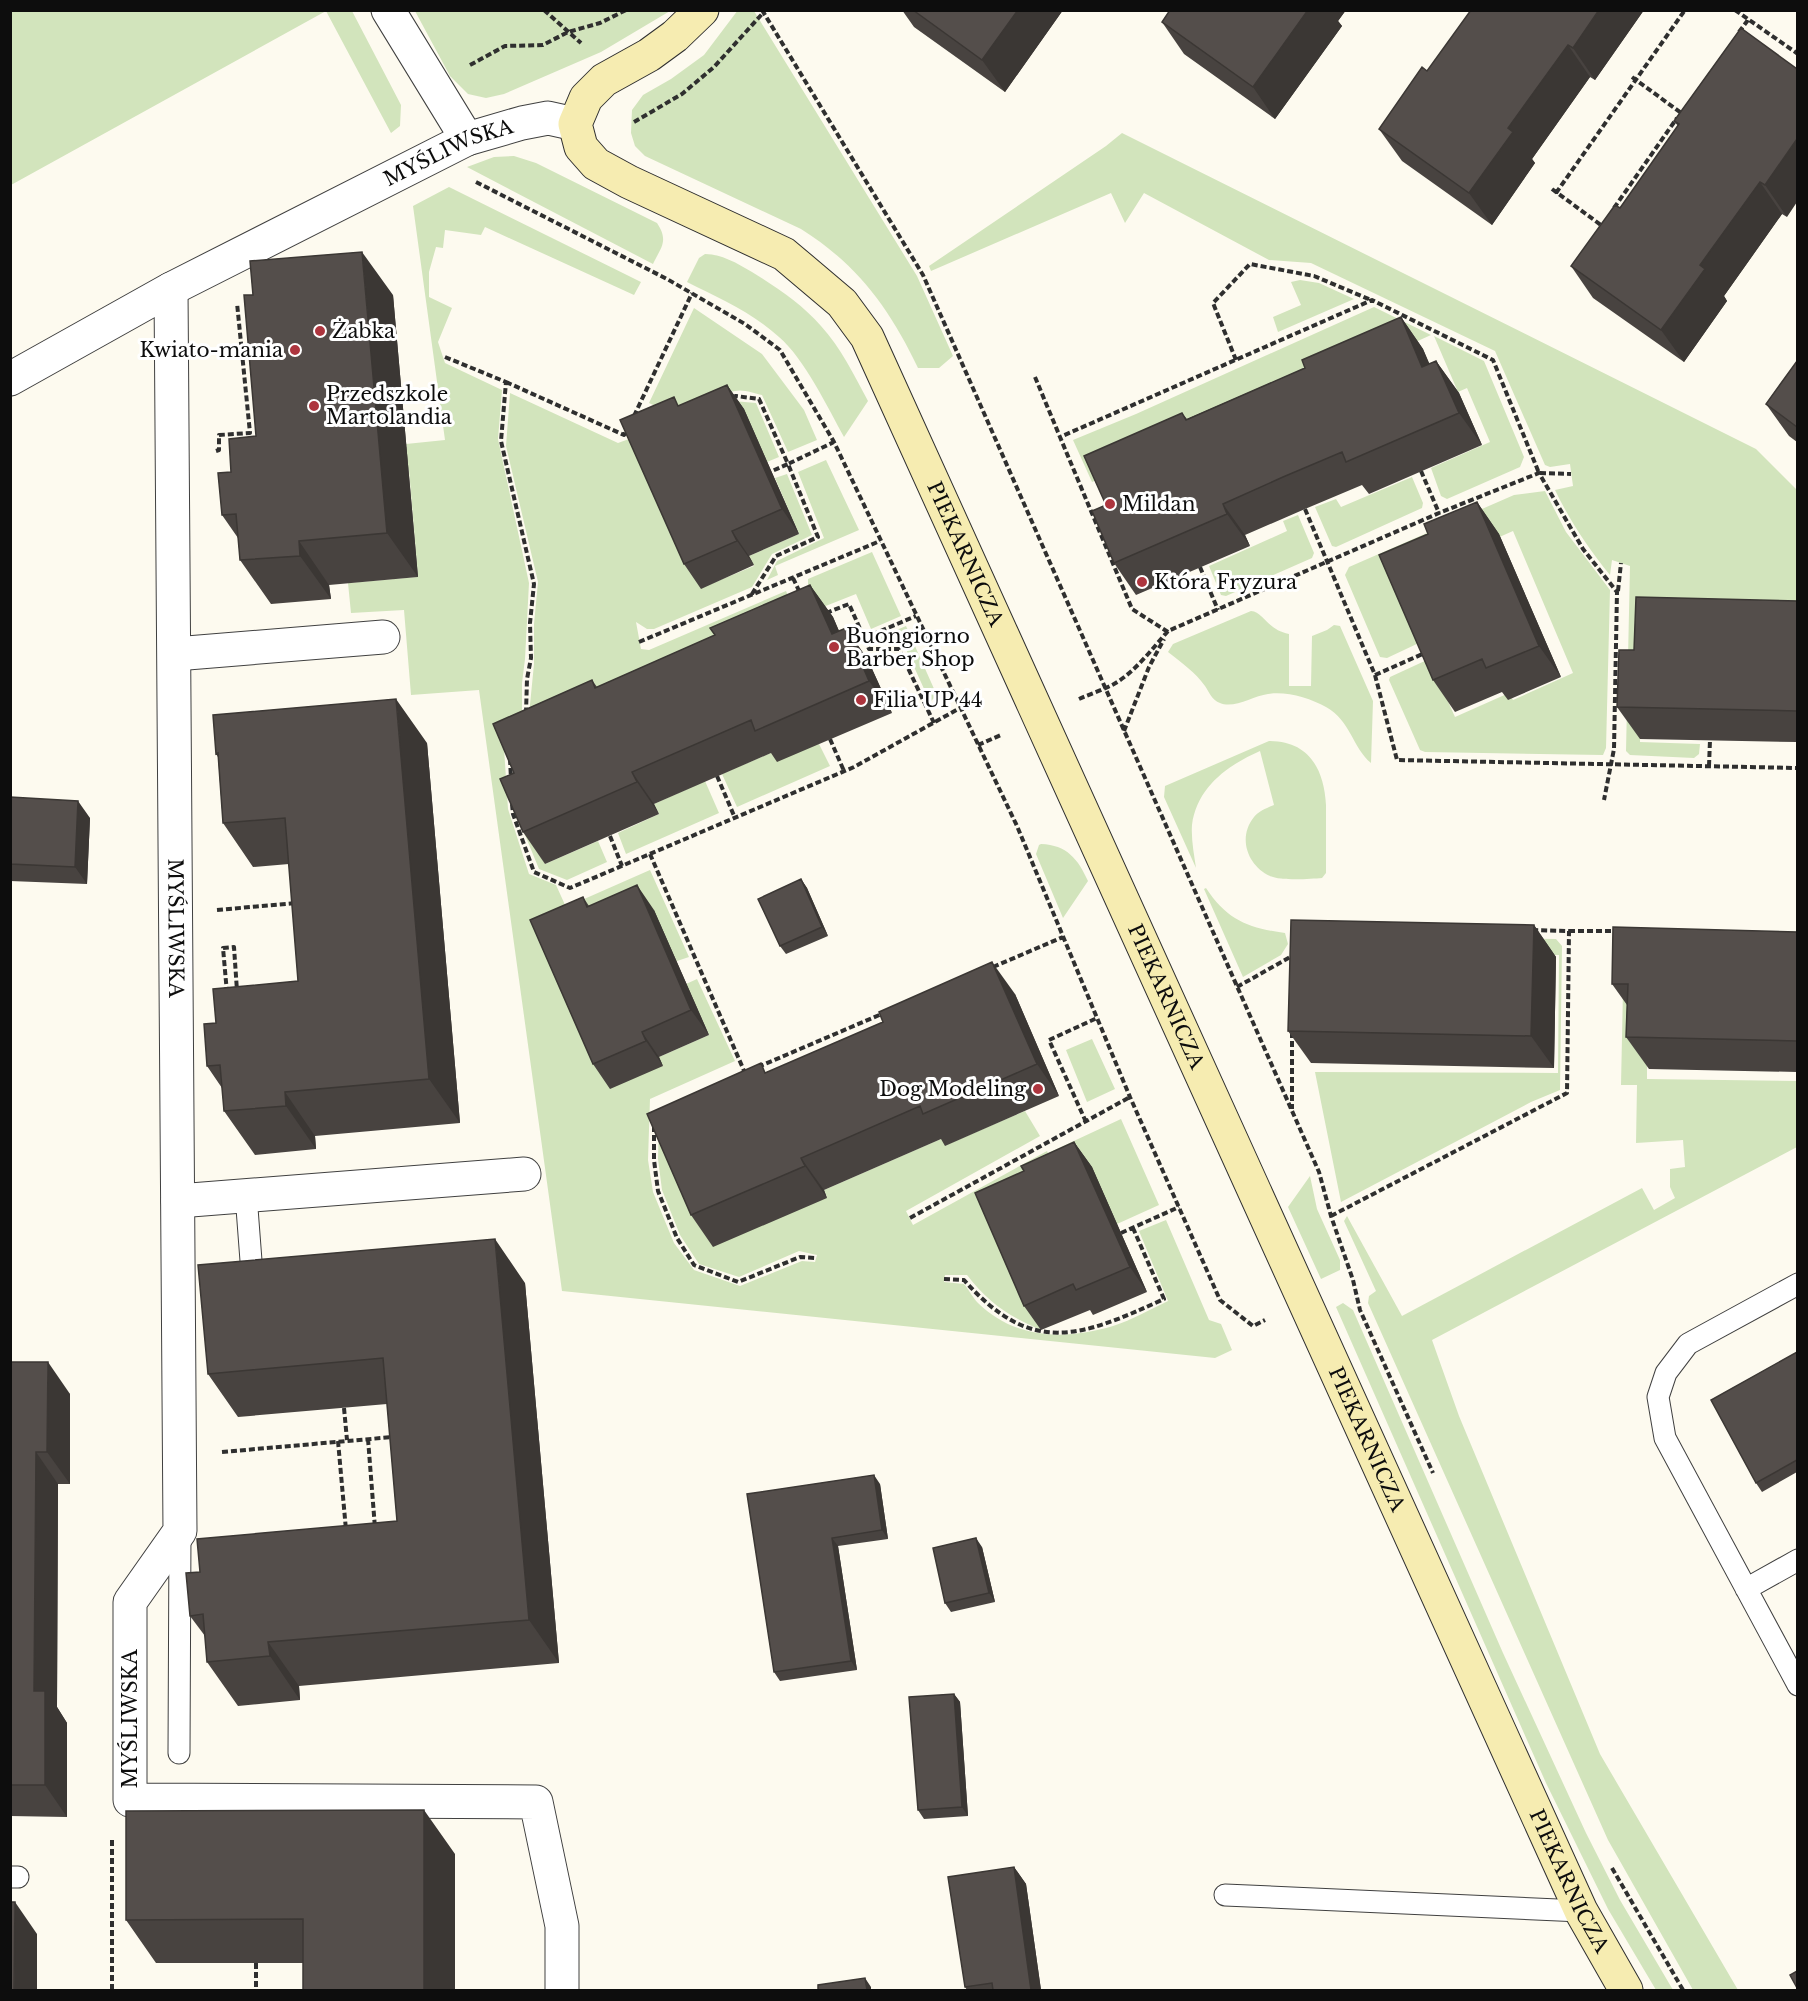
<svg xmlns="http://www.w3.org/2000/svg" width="1808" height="2001" font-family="'Libre Baskerville',serif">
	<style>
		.green { fill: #d2e4bc }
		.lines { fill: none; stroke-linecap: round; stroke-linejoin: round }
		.lane-casing { stroke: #404040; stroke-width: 23 }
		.street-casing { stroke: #404040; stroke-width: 35 }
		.secondary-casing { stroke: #2f2f2f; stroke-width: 35 }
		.path { stroke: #2f2f2f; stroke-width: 4; stroke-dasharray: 6 3; stroke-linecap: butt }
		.lane { stroke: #fff; stroke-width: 21 }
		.street { stroke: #fff; stroke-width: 33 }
		.secondary { stroke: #f6ecb1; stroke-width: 33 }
		.wall { fill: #484340 }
		.shaded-wall { fill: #3b3734 }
		.building { fill: #544e4b; stroke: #3b3734; stroke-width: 1.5 }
		.poi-dot { fill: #ad353e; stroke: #fff; stroke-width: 2 }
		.labels { text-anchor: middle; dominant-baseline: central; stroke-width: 6; stroke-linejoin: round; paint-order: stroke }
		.street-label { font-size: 20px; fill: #0d0d0d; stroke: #fff }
		.poi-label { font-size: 20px; fill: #0d0d0d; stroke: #fff; text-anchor: start }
	</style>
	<rect width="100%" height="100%" fill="#fdfaef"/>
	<path class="green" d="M738,10L754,11L917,276L953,356L939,368H918C890,309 857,264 801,229L645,156L635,146L631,133L632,110L643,95L671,79L704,55Z
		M10,11H352L401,105L400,126L391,133L326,11L11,185Z
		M415,11H670L601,52L504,94L486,98L468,94L450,76Z
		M1122,133L1756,449L1797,490V626L1641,682L1640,742L1700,744L1699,754L1694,758L1630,755L1626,751L1630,566L1612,560L1610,575C1588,548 1570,521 1555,490L1573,486L1570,464L1550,467L1545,465L1495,351L1311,263L1269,260L1144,193L1125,223L1111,193L931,271L929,266L1106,146Z
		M514,156L536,163L657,223C669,241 661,247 653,264L467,167L494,157Z
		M449,187L641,282L634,295L485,227L481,235L445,230L443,248L436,247L429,272V297L452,308L438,342L445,363L502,390L498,439L529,583L525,659L522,683V711L504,748L508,809L529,874L556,885L566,907L650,870L689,957L677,961L605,932L663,1066L659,1057L709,1035L686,984L697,979L735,1061L650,1099L648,1160L653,1192L674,1243L694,1270L740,1286L802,1261L815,1262L817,1255L799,1251L739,1277L699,1264L680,1235L662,1190L658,1159L659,1121L827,1197L824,1190L943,1138L946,1145L1025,1111L1040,1136L906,1211L913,1225L1047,1151L1048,1153L1121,1119L1159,1205L1117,1224L1091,1167L993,1218L1041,1330C1008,1316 989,1303 967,1275H945L944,1282L964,1284C969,1290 973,1298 978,1303C1016,1340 1066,1340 1113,1326C1132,1320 1151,1309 1168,1301L1139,1231L1166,1220L1209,1320L1221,1324L1232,1350L1215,1358L562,1291L479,690L411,695L404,610L351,613L348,583L418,577L409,470L398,448L407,447L406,444L445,440L413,206Z
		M705,254C721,254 737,263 752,272C776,287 802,304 821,326C841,348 854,375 868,401L844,437C828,408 804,358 779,337C753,313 719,298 687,282L699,258Z
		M1300,280L1319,283L1354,299L1278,332L1273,317L1301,305L1291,282Z
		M1374,307L1431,335L1296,396L1092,482L1073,440L1136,414Z
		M694,308L762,354L804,410L817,440L788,452L762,395C754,393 743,389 735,391C711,396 672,416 649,403Z
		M1434,336L1484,361L1524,457L1520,467L1447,499L1441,496L1431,468L1490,442L1467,388L1458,392Z
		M510,393L618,443L733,401L756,403L779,457L767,462L744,410L701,588L754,566L749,556L799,534L775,478L787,474L812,535L772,554L752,587L654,629H647L636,622L641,649L649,650L786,591L803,630L529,715L534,664V624L538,582L506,446Z
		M826,460L859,530L775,566L778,575L767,580L777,561L824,538L798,472Z
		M1412,477L1423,503L1422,508L1336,547L1332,546L1315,507L1336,499L1341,507Z
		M1545,491L1566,532L1610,590L1606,748L1603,755L1425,752L1420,750L1389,680L1390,677L1429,659L1455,717L1509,693L1513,700L1573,673L1513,531L1452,558L1421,642L1387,658L1380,657L1345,575L1349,567L1514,495Z
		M1298,515L1314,553L1312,558L1226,596L1221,595L1209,566L1287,531L1283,521Z
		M872,552L901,616L871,629L856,594L818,609L808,586V579Z
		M1251,611C1264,612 1267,630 1289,634V686H1311L1312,636L1327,630L1334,625L1340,626L1373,701L1371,763C1352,747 1351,721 1326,707C1310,698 1286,691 1268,694C1253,696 1234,709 1220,703C1212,700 1209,692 1205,686C1195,672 1182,663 1168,652L1173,644Z
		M906,626L935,691V697L930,702L905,647L897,641L877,642L875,639Z
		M1269,741C1309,741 1324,769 1326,805V873L1322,878C1310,879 1281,881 1270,876C1248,866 1237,838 1254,817C1259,811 1267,808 1274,805L1260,751C1228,765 1197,787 1192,825C1191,839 1194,854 1196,868L1164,797L1165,786Z
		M819,744L830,766L737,807L722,774L773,752Z
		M705,781L719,813L626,854L618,833L659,814L654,804Z
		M516,813L545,864L598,841L607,862L567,880L539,869Z
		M1041,844C1067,845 1078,859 1088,881L1063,918L1036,854L1039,845Z
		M1206,888C1227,920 1248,928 1285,933L1288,944L1281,955L1243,977L1204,889Z
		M1503,938L1556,939L1562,946L1560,1090L1531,1102L1341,1202L1315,1072L1558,1073L1559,955L1498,954Z
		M1624,941L1647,959V1079L1797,1081V1147L1432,1340L1459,1416L1600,1754L1738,1990H1693L1608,1840L1368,1303L1369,1296L1376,1291L1344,1221L1347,1216L1402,1316L1642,1188L1654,1210L1675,1198L1670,1187V1169L1685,1167L1683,1140L1636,1143L1637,1085H1621Z
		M1092,1039L1115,1089L1087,1102L1066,1050Z
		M1310,1176L1317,1209L1340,1260V1270L1321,1279L1288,1207Z
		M1343,1303L1353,1310L1503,1653L1586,1833L1620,1900L1673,1990H1656L1608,1909L1546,1783L1336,1307Z"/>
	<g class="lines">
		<g class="lane-casing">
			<path id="lane" d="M246,1195L253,1287
				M1798,1284L1688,1344L1666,1373L1658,1397L1665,1438L1798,1685
				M1746,1589L1798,1560
				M179,1753L180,1532
				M10,1877H18
				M1225,1895L1581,1911"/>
		</g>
		<g class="street-casing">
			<g id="street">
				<path d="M388,10L467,139"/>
				<path id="s1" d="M171,289L180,1531L130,1602V1800L536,1802L562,1926V1990"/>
				<path id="s2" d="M10,379L171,289L467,139L522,123L548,118L575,124"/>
				<path d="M175,654L383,637"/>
				<path d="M178,1201L524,1174"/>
			</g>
		</g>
		<g class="secondary-casing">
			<g id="secondary">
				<path id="s3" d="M702,10L675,36L649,55L604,80L586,98L575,124L581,147L596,164L629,182L784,254L842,303L867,337L1581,1911L1626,1990"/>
			</g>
		</g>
		<path class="path" d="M544,10L581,43
			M762,10L923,275L1319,1172L1331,1216L1353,1280L1360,1310L1433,1473
			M1735,10L1798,54
			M1739,32L1748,20
			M470,65L505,46L543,45L568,32L600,23L626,10
			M1632,77L1684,115
			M634,122L682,94L714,67L763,13
			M476,182L667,279L745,324L780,350L834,442L1017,826L1130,1097L1220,1300L1253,1326L1265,1320
			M1552,189L1605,228
			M1556,193L1685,10
			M1614,208L1677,118
			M445,357L506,382L501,441L534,584L530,623L531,658L527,679L526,713
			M1236,360L1213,303L1250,264L1314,276L1371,300
			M1035,377L1060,437
			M506,382L624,435L628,428
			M732,397L736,396L759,399L788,464L772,471
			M634,416L692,293
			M216,451L219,450V435L250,433L237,303
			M1421,471L1439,513
			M1305,509L1375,675L1397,760L1798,768
			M1200,567L1218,610
			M793,578L801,595
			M1618,591L1621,563
			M752,594L776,556L818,537L788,464L834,442
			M826,613L849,604L869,649H899L934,723
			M1168,632L1132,609L1060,437L1372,300L1493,360L1539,473L1571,474
			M864,638L916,616
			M639,642L880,541
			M1375,675L1427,652
			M1079,699C1090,694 1103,690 1114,684C1135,672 1152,649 1168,631L1439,513L1539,473L1583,549L1617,592L1614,749L1604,800
			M1124,731L1149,667L1164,639
			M830,739L844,771
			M978,745L1001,735
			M510,759L511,779
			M1709,766L1710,740
			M717,776L735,818
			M512,804L513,814L534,872L570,888L854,767L960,708
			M610,836L622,866
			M650,854L745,1073
			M217,910L296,903
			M1569,931H1617
			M993,967L1063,937
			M1237,987L1292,956
			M227,993L223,948L234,947L237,991
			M1292,1032V1109
			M758,1067L884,1013
			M1086,1122L1049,1040L1097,1018
			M654,1126V1160L658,1191L677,1238L694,1265L738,1282L800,1257L816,1258
			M1331,1216L1567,1093L1569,931L1533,930
			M910,1218L1130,1097
			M1121,1233L1179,1207
			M944,1279L964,1280C1032,1357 1081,1337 1164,1299L1133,1228
			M344,1408L347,1440
			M368,1439L375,1528
			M338,1441L346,1530
			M222,1452L393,1437
			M1612,1868L1683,1990
			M256,1963V1990
			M112,1990V1837"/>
		<use href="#lane" class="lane"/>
		<use href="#street" class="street"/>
		<use href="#secondary" class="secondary"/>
	</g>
	<path class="wall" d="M902,10H1063L1005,92L914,27Z
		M1170,10H1346L1338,21L1342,26L1275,119L1184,54L1162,22Z
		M1644,10L1595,80L1590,77L1532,159L1535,163L1492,225L1402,161L1379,129L1427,71Z
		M1741,28L1787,217L1782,214L1724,296L1727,301L1684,362L1593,298L1571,266L1620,208L1678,126L1674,121Z
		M393,295L418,577L329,585L331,599L271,604L240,560L238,538L222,515L231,472L256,436Z
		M1401,317L1423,349L1429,364L1436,361L1459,393L1482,445L1369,494L1362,485L1305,509L1245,535L1250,546L1136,595L1114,563L1106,505L1182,413L1187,419L1305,368Z
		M1797,361V442L1789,436L1766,404Z
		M727,385L744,409L799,534L749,556L754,565L701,589L684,564L680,406Z
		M1477,502L1499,534L1561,677L1508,700L1502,692L1455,712L1433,680L1428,534Z
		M810,585L833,617L839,631L846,628L868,660L892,713L777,762L771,753L654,804L659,814L545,864L523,832L514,773L592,680L597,687L715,635Z
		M1797,601V742L1640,739L1617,707L1634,650Z
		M427,743L460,1123L315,1136L316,1149L255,1155L224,1111L222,1088L207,1066L216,1023L298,981L289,864L253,867L223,823L218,757L216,754Z
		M10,797L90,818L87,884L10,881Z
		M801,879L807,888L828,936L786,954L780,946Z
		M583,897L589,906L654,910L709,1035L659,1057L663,1066L610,1089L593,1064Z
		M1534,925L1556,957L1554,1068L1311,1063L1288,1031Z
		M1797,932V1072L1649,1069L1626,1037L1627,1005L1612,984Z
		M1015,994L1059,1096L945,1146L941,1139L824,1190L827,1198L713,1247L691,1215L767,1072Z
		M1074,1142L1092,1167L1147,1292L1093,1315L1090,1310L1041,1330L1024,1306V1171Z
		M525,1283L559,1663L299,1686L300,1700L238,1706L207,1662L205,1636L190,1616L200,1572L397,1521L387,1404L238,1417L208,1374Z
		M1797,1352V1472L1762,1492L1756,1483Z
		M10,1362L70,1394V1484H58L57,1707L67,1723V1817L10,1816Z
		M880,1484L888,1539L838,1546L857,1670L780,1681L774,1672L747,1494Z
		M982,1547L995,1602L951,1612L945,1603Z
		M954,1694L960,1702L968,1816L924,1819L918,1810Z
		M455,1854L303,1963H156L126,1920Z
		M1014,1867L1026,1884L1041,1990H967L965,1987Z"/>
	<path class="shaded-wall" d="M1018,10H1063L1005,92L982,60Z
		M1308,10H1346L1338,21L1342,26L1275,119L1253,87Z
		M1599,10H1644L1595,80L1573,48Z
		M1568,45L1590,77L1532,159L1535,163L1492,225L1469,193L1508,128Z
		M1797,139V202L1787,217L1765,185Z
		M1760,182L1782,214L1724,296L1727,301L1684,362L1661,330L1700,265Z
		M362,252L393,295L418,577L387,533Z
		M1401,317L1423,349L1445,399L1422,367Z
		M1436,361L1459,393L1482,445L1459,413Z
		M727,385L744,409L799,534L782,509Z
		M1477,502L1499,534L1561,677L1539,646Z
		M1223,504L1245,535L1250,546L1227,514Z
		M732,531L749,556L754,565L737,541Z
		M299,541L329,585L331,599L300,556Z
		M810,585L833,617L854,666L832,634Z
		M846,628L868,660L892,713L869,681Z
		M396,699L427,743L460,1123L429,1079Z
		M632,772L654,804L659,814L637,782Z
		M78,801L90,818L87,884L75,867Z
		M801,879L807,888L828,936L822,927Z
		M637,885L654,910L709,1035L691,1010Z
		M1534,925L1556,957L1554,1068L1531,1036Z
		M992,962L1015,994L1059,1096L1037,1064Z
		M642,1032L659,1057L663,1066L646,1041Z
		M285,1092L315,1136L316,1149L286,1106Z
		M1074,1142L1092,1167L1147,1292L1130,1267Z
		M801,1158L824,1190L827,1198L805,1166Z
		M495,1239L525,1283L559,1663L529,1620Z
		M48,1362L70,1394V1484L47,1452Z
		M36,1452L58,1484L57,1707L67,1723V1817L45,1785L34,1691Z
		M874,1475L880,1484L888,1539L882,1530Z
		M832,1538L838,1546L857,1670L851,1661Z
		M976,1538L982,1547L995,1602L989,1593Z
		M268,1642L299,1686L300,1700L270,1656Z
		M954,1694L960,1702L968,1816L962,1807Z
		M424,1810L455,1854V1990H424Z
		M1014,1867L1026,1884L1041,1990H1031Z
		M15,1902L37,1934V1990H14Z
		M865,1978L871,1987V1990H867Z"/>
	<path class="building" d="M913,10H1018L982,60Z
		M1170,10H1308L1253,87L1162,22Z
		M1471,10H1599L1573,48L1568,45L1508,128L1513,132L1469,193L1379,129L1422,67L1427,71Z
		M1741,28L1797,69V139L1765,185L1760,182L1700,265L1705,269L1661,330L1571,266L1615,205L1620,208L1679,124L1674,121Z
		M362,252L387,533L299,541L300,556L240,560L236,514L222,515L218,473L231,472L229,439L256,436L244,295H253L250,261Z
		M1401,317L1422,367L1436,361L1459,413L1346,462L1342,452L1283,477L1223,504L1227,514L1114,563L1092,511L1106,505L1084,456L1182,413L1186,420L1305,368L1302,360Z
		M1797,361V427L1766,404Z
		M727,385L782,509L732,531L737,541L684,564L620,420L674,397L678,406Z
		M1477,502L1539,646L1486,668L1482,659L1433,680L1379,555L1428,534L1424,524Z
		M810,585L832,634L846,628L869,681L755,731L751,720L632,772L637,782L523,832L500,779L514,773L493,724L592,680L595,688L715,635L710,628Z
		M1636,597L1797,601V711L1617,707L1619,650H1634Z
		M396,699L429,1079L285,1092L286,1106L224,1111L220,1065L207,1066L204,1024L216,1023L213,989L298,981L285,818L223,823L218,753L216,754L213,715Z
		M10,797L78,801L75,867L10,864Z
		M801,879L822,927L780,946L758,899Z
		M637,885L691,1010L642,1032L646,1041L593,1064L530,920L583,897L587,907Z
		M1291,920L1534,925L1531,1036L1288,1031Z
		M1613,927L1797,932V1041L1626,1037L1628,984H1612Z
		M992,962L1037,1064L923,1114L920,1106L801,1158L805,1166L691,1215L647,1114L761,1063L765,1073L883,1022L879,1012Z
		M1074,1142L1130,1267L1076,1290L1073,1284L1024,1306L975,1193L1024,1171L1021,1166Z
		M495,1239L529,1620L268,1642L270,1656L207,1662L203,1614L190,1616L186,1573L200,1572L197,1539L397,1521L383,1358L208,1374L198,1265Z
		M1797,1352V1460L1756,1483L1711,1400Z
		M10,1362H48L47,1452H36L34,1691H45V1785H10Z
		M874,1475L882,1530L832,1538L851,1661L774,1672L747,1494Z
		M976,1538L989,1593L945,1603L933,1548Z
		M954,1694L962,1807L918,1810L909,1697Z
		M424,1810V1990H303V1919L126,1920V1811Z
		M1014,1867L1031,1990H993L992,1983L965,1987L948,1877Z
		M10,1902H15L14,1990H10Z
		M1797,1971V1988L1790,1975Z
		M865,1978L867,1990H818V1985Z"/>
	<g class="poi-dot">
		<circle cx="320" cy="331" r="6"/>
		<circle cx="295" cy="350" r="6"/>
		<circle cx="314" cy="406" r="6"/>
		<circle cx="1110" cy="504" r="6"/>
		<circle cx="1142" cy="582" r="6"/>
		<circle cx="834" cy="647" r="6"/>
		<circle cx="861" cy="700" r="6"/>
		<circle cx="1038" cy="1089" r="6"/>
	</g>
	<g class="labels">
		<g class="street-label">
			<text stroke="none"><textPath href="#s2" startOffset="494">MYŚLIWSKA</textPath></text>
			<text stroke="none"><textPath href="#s3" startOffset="786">PIEKARNICZA</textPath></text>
			<text stroke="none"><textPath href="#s1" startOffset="639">MYŚLIWSKA</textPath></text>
			<text stroke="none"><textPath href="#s3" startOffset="1272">PIEKARNICZA</textPath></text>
			<text stroke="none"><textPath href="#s3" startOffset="1758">PIEKARNICZA</textPath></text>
			<text transform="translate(130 1719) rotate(-90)">MYŚLIWSKA</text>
			<text stroke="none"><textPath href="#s3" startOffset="2244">PIEKARNICZA</textPath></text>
		</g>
		<g class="poi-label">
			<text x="332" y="331">Żabka</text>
			<text x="283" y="350" text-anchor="end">Kwiato-mania</text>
			<text x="326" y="394">Przedszkole<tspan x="326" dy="23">Martolandia</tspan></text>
			<text x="1122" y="504">Mildan</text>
			<text x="1154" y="582">Która Fryzura</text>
			<text x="846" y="636">Buongiorno<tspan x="846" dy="23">Barber Shop</tspan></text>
			<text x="873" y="700">Filia UP 44</text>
			<text x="1026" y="1089" text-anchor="end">Dog Modeling</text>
		</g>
	</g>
	<rect width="1808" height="2001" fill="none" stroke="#0d0d0d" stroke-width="24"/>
</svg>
